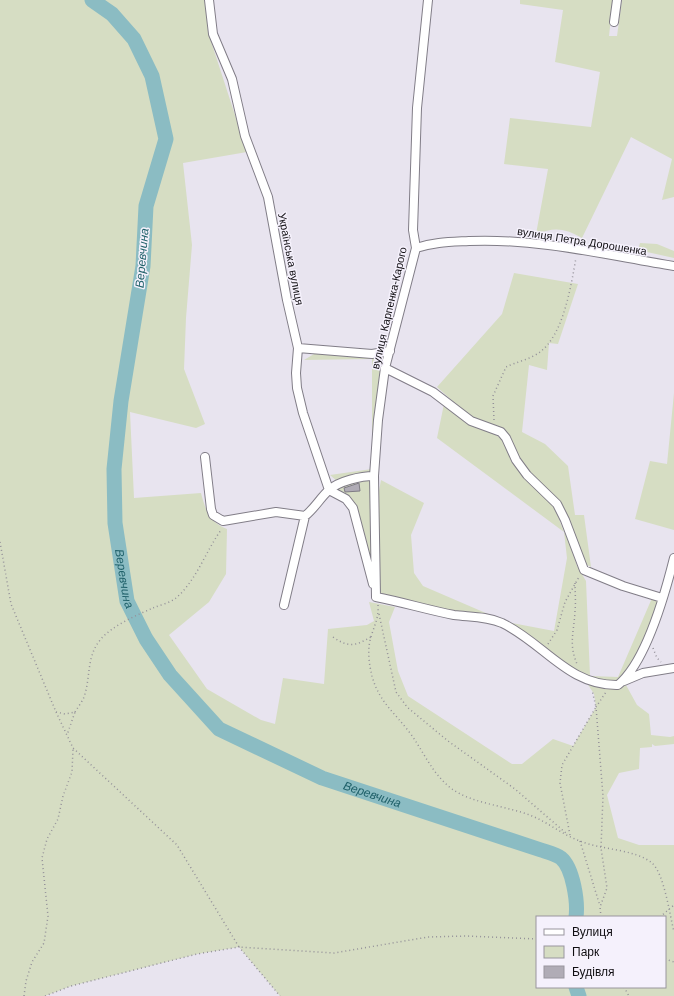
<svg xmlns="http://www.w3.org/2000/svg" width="674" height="996" font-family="Helvetica,sans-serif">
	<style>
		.green { fill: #d6ddc3; fill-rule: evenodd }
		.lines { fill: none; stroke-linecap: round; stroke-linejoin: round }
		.river { stroke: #8bbcc3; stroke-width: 15 }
		.building { fill: #b0acb6; stroke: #7f7c85 }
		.minor-casing { stroke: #817d87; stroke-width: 10 }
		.path { stroke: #949199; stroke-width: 1.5; stroke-dasharray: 1 3; stroke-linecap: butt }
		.minor { stroke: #fff; stroke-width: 8 }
		.labels { text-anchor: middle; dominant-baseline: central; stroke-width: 3; stroke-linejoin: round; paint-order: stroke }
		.street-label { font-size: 11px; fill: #100e12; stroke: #f5f1fc }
		.water-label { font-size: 12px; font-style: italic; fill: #20616a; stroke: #f5f1fc }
	</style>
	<rect width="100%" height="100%" fill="#e8e4ef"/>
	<path class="green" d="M0,0H206L208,32L247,152L183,163L192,245L186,318L184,369L205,424L196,428L130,412L134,498L201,493C205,509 210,523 227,529L226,574L209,602L169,635L207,689L261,720L275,724L283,678L324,684L328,629L367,625L374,621L369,602L395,607L389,622L398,671L408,696L512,764H522L553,739L573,746L596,707L594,694L587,683L609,689L626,685L637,705L649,714L651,735L670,737L674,736V744L655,746L652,744V747L640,748L639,769L619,773L607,795L618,838L639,845H674V996H280L239,947L197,954L71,986L45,996H0ZM537,917H665V987H537Z
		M520,0H613L609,36H617L622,0H674V197L662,200L672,159L631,137L582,238C564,228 555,227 536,234L548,169L504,164L510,118L591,127L600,72L555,62L563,10L520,4Z
		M640,243L657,244L674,251V258L638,250Z
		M514,273L578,284L558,344L549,343L547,370L529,365L522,432L545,444L568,466L575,515H584L591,567L587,565L560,503L526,469L506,433L468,415L437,387L502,314Z
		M314,354H339L373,357L386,354L381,376L372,469L371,473L338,482L330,475L372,469V359L304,360Z
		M674,393V530L635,519L650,461L667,464Z
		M444,404L504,440L554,506L564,532L569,540L577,566L586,581L590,676L618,677L652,598L657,599V606C648,629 638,663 620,679C599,697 525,635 507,622L554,631L567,558L564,532L437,438Z
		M373,477L375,584L356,509L333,490L340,486Z
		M381,480L424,503L411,535L414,573L423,586L488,614L452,611L379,596V491Z"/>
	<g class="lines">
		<g class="river">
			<path id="s1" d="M92,0L112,14L134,39L152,76L166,139L146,206L143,266L121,401L114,469L115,523L127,601L146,639L170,675L219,729L322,778L541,850C547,852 556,854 561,858C573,868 578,902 576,917"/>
			<path d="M576,987L579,996"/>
		</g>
	</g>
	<path class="building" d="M359,483L360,491L345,492L344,488Z"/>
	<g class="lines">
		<g class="minor-casing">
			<path id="minor" d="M209,0L213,34L232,79L245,136L268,197L287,300L298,348L296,373L297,388L303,413L329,490
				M614,22L617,0
				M416,248C434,242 450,242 469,241C538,238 606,255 674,266
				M298,348L372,354L390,351
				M385,368L433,392L471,421L501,432L506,438L516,460L527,475L557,504L565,520L584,570L623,586L662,598
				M205,457L211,509L213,515L223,521L276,512L305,516C315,508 320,498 329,490C339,481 361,476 374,476
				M329,490L346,499L353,508L373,584
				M376,597L374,476L378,420L385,368L416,248L413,230L417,108L428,0
				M376,597C402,602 428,610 454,615C470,617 486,616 502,623C544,643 568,686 618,685C646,662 665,594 674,558
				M284,605L305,516
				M624,681L643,673L674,668"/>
		</g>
		<path class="path" d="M494,420L493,396L506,367C516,362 531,359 540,352C564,334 571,285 576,258
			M0,542L11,604L56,712L73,748L177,845L239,947L334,953L428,937L466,936L537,939
			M575,583C575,593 576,602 575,611C574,633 568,645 578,666
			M378,605C379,618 374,626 371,637C367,649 369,664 372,676C379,702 395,713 410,733C424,752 432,774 452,789C473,804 508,806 532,816C549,823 563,835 580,841C601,850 635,849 652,863C664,873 670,916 674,932
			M379,614L396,692L407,707L448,741L515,789L567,834
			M333,637C349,648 355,646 371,637
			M548,644L557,630L565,602L579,577
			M653,648L657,658L661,662
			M56,712L65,714L75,712L67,735
			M75,712C78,707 82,702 84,697C91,677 86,656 101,639C113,625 137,615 153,608C160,605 170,603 176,598C196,581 206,551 221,530
			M570,835L560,783L562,765L596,707L592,690
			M580,841L600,906
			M601,917L600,907L607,888L601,848L603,796L596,707L606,692
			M660,917L674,905
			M665,959L674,962
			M624,987L629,996
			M24,996L26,981L32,962L44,943L48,916L42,858L47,839L58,819L63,796L72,772L73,749
			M45,996L71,986L197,954L239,947L280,996"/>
		<use href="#minor" class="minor"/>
	</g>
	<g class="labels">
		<g class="street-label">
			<text transform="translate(582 241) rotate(9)">вулиця Петра Дорошенка</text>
			<text transform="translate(291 259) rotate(79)">Українська вулиця</text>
			<text transform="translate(389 308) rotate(-77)">вулиця Карпенка-Карого</text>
		</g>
		<g class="water-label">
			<text transform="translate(142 258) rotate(-85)">Веревчина</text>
			<text stroke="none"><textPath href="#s1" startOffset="609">Веревчина</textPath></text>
			<text stroke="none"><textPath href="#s1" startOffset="957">Веревчина</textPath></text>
		</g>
	</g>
	<rect x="536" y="916" width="130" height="72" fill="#f5f1fc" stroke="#99969e"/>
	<rect x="544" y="929" width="20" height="6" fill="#ffffff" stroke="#99969e"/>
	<text x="572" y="936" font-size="12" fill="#100e12">Вулиця</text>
	<rect x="544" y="946" width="20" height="12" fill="#d6ddc3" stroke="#99969e"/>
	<text x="572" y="956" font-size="12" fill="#100e12">Парк</text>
	<rect x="544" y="966" width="20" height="12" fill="#b0acb6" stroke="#99969e"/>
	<text x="572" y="976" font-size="12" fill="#100e12">Будівля</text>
</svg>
